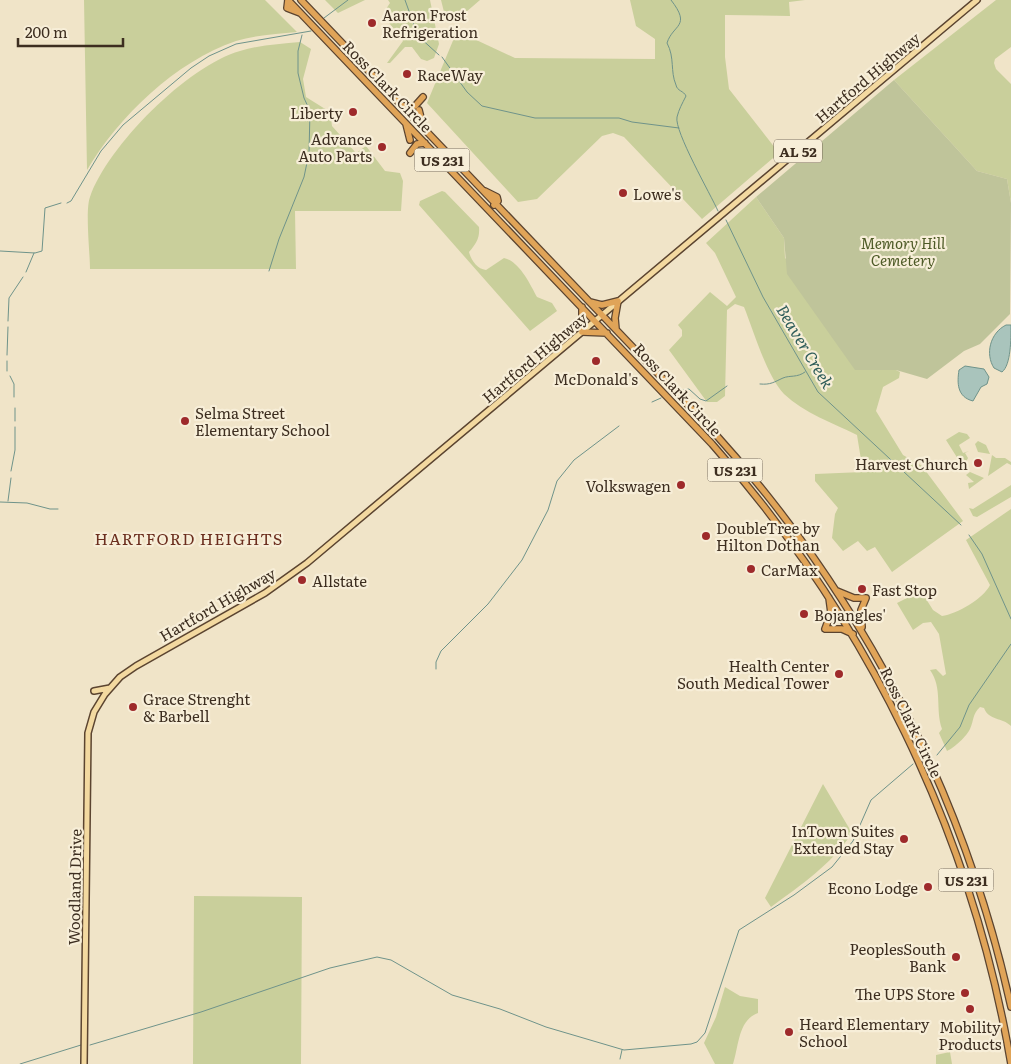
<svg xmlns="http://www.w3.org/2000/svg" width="1011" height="1064" font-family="Literata,serif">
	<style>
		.green { fill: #c9cf9b }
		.cemetery { fill: #bfc49a }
		.water { fill: #a9c4bc; stroke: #6f938a }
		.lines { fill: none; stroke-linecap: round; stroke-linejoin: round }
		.stream { stroke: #6f938a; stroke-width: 1 }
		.major-casing { stroke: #5b4430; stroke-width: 8 }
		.highway-casing { stroke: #5b4430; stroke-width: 8 }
		.major { stroke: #f3d9a0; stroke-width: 5 }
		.highway { stroke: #e0a458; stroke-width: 5.5 }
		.poi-dot { fill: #9e2a2b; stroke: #f7eed8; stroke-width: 2 }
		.labels { text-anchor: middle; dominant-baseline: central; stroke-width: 4.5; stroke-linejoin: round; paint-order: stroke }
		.shield { fill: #f7eed8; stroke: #756857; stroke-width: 1 }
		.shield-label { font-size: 14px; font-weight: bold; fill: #3d2e20 }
		.poi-label { font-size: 15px; fill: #3d2e20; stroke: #f7eed8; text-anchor: start }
		.street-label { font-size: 15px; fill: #3d2e20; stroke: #f7eed8 }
		.park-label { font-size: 15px; font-style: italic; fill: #4d5a26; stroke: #f7eed8 }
		.water-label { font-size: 16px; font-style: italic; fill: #2f5d5a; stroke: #f7eed8 }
		.neighbourhood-label { font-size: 16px; letter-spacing: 1px; fill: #6b2e1e; stroke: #f7eed8 }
	</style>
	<rect width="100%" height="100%" fill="#f0e4c8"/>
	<path class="green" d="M84,0H265L297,32C277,34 255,35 236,41C175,62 119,116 87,170Z
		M325,0H365L338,13Z
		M388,0H430L439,44L434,58L427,61L421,59L412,47H405L390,63H387L403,41C398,30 386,24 384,12L390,3Z
		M441,0H480L458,19L451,20L445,16Z
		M630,0H805L789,2L790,16L725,15V57L729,89L779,153L702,219L624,137L613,133L602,136L537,199L518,202L427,103L457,31L515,58L655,59V39L636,26Z
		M996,0H1011V47L995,59L994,63L996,69L1011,84V203L1007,179L977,171L894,80Z
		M300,42L311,49L303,79L306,97L330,112L332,126L356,153L366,146L385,171L400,173L403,181L401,211H295L296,269H90C90,253 85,210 90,197C108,146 187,66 240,51C259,45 280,44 300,42Z
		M442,191L445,192L479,227C480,238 476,244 469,252C471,260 477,269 486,270L504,258C519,261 530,284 537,297L552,303L557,311L530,331L419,205L420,201Z
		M756,197L784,238L785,258L896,370L900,372L899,378L883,387L876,411L903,455L922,466L963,521L892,572L875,547L867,551L858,541L843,551L832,538L835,514L838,508L815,481V474L863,472L857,435C833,423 804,413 784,394C767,377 753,329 744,307L735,304L727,310L725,396L717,402H707L669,350L682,336V330L678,325L710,292L727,306L736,297L715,253L706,243Z
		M959,432L967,434L970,438L959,445L963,453L969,451L965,453L968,458L963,468L958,460L962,458L958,459L946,440Z
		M978,441L986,445L990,454L978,452L975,444Z
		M992,455L996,458H1005L1011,462V465L1007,463L988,476Z
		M970,472L984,478L969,489L968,483L974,482L966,475Z
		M1011,485V497L977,517L973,516L969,508L973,509Z
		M1011,509V726C1002,717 989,721 984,708L980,707C972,715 974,720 970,729C967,736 954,748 947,751L939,733L942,729C935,709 943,688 930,670L936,669L943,676L946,674L939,634L931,622L923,623L913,630L897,603L921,591L933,610L942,616C957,614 983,599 990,585L966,540Z
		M823,784L852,833C830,866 802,884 771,907L765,898Z
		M194,896L302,897L301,1064H193Z
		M725,987L740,996L758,999V1013C738,1020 739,1046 733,1064H715L704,1043L716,1017Z
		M950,1052L952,1064H936V1055Z"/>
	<path class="cemetery" d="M894,80L977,171L1007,179L1011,203L1010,314L980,344L964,351L927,379L896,370H855L787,274L784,238L756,197Z"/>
	<path class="water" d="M1006,325H1011C1011,339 1011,365 1002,372L994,368C985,354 990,333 1006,325Z
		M965,366L984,369L989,377L987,384L981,387L973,401C957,397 957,383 959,370Z"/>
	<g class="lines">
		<path class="stream" d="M405,0L418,36L439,55
			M671,0C692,27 673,24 667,43C675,58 670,71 676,85C677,91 684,91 686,96C682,104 679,109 677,117C674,131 711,195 718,211
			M324,18L348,0
			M442,57L467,92L482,106L535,118H619L632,122L679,128
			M67,203L71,201L101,151L123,125L191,68L209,56L236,44L311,31
			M726,220L763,297L818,392L961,525
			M0,251L35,253L42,251L45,208L61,203
			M269,271L279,239L304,177L309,153L310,111L304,98L298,73V51L302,35
			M26,272L34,253
			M8,321L9,298L23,277
			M7,355L8,327
			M7,371V361
			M10,376L14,384V397
			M760,384C771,385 774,382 783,378C790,375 797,378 805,372
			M681,390L689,389L700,399L706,401L727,386
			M652,402L661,398
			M15,408V421
			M11,471L15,450V427
			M8,501L11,478
			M0,502L27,503L50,509H58
			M969,535L982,554L1011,619
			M436,669V662L441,651L488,604L522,560L548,510L557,481L574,460L619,426
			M937,755L960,727L969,705L1011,644
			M90,1045L201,1012L330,968L377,957L391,960L452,995L500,1009L546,1027L624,1050L691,1044L697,1042L705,1033L739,930L794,895L832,867L853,841L871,800L913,764
			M620,1059L622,1050
			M20,1064L81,1045"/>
		<g class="major-casing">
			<path id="major" d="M94,691L110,688
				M84,1064L88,733L94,712L105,694L120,677L136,666L265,593L307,563L977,0"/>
		</g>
		<g class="highway-casing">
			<path id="highway" d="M288,0L712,444C867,619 972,833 1011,1064
				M288,0L287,8L300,13
				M301,0L710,428C860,593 963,790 1011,1007
				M402,106H415L423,97
				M419,110L423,126
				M406,124L410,140
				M410,153L417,144L425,143
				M485,191L497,197L498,201L494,205
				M590,302L602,305L618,301L615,318L616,329
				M582,307V332L607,333
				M837,591L854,598H866L861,610L862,627
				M829,598L831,613L825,629H842L853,634"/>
		</g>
		<use href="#major" class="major"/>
		<use href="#highway" class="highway"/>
	</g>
	<g class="poi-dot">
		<circle cx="372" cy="23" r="5"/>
		<circle cx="407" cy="74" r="5"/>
		<circle cx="353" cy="112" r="5"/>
		<circle cx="382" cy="147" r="5"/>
		<circle cx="623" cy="193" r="5"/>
		<circle cx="596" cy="361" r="5"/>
		<circle cx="185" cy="421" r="5"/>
		<circle cx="978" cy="463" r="5"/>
		<circle cx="681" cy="485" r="5"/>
		<circle cx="706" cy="536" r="5"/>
		<circle cx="751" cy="569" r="5"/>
		<circle cx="302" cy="580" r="5"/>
		<circle cx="862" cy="589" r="5"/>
		<circle cx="804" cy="614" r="5"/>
		<circle cx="839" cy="674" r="5"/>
		<circle cx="133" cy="707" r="5"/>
		<circle cx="904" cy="839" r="5"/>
		<circle cx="928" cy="887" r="5"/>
		<circle cx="956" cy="957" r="5"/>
		<circle cx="965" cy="993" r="5"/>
		<circle cx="970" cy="1009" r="5"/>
		<circle cx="789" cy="1032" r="5"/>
	</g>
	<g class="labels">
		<g class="shield">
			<rect x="774" y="139.5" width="48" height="23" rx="4"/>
			<rect x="414.5" y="148.5" width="55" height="23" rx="4"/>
			<rect x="707.5" y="458.5" width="55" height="23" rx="4"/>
			<rect x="938.5" y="868.5" width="55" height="23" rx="4"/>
		</g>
		<g class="shield-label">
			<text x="798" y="151">AL 52</text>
			<text x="442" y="160">US 231</text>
			<text x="735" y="470">US 231</text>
			<text x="966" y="880">US 231</text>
		</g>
		<g class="poi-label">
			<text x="382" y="14">Aaron Frost<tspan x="382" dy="17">Refrigeration</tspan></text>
			<text x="417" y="74">RaceWay</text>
			<text x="343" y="112" text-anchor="end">Liberty</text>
			<text x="372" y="138" text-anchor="end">Advance<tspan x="372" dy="17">Auto Parts</tspan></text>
			<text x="633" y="193">Lowe's</text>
			<text x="596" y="378" text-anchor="middle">McDonald's</text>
			<text x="195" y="412">Selma Street<tspan x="195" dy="17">Elementary School</tspan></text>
			<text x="968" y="463" text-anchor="end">Harvest Church</text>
			<text x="671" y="485" text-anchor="end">Volkswagen</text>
			<text x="716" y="527">DoubleTree by<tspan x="716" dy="17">Hilton Dothan</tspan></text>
			<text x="761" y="569">CarMax</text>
			<text x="312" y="580">Allstate</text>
			<text x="872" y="589">Fast Stop</text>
			<text x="814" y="614">Bojangles'</text>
			<text x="829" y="665" text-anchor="end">Health Center<tspan x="829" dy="17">South Medical Tower</tspan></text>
			<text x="143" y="698">Grace Strenght<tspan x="143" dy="17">&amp; Barbell</tspan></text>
			<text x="894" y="830" text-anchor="end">InTown Suites<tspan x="894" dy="17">Extended Stay</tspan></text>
			<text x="918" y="887" text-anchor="end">Econo Lodge</text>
			<text x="946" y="948" text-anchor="end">PeoplesSouth<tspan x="946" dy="17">Bank</tspan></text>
			<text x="955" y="993" text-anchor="end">The UPS Store</text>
			<text x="799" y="1023">Heard Elementary<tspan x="799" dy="17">School</tspan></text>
			<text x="970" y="1026" text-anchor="middle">Mobility<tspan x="970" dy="17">Products</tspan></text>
		</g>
		<g class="street-label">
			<text transform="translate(867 77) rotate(-40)">Hartford Highway</text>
			<text transform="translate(388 86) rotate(46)">Ross Clark Circle</text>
			<text transform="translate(534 357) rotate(-40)">Hartford Highway</text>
			<text transform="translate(678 389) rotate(47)">Ross Clark Circle</text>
			<text transform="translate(217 604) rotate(-30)">Hartford Highway</text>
			<text transform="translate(912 722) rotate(64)">Ross Clark Circle</text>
			<text transform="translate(74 887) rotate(-89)">Woodland Drive</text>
		</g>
		<g class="park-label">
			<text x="903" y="242">Memory Hill<tspan x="903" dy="17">Cemetery</tspan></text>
		</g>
		<g class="water-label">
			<text transform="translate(806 346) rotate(59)">Beaver Creek</text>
		</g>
		<g class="neighbourhood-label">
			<text x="189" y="538">HARTFORD HEIGHTS</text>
		</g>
	</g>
	<path d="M18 38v8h105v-8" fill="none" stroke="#3d2e20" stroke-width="2.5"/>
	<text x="25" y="38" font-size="15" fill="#3d2e20" stroke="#f7eed8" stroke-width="4" paint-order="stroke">200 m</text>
</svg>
